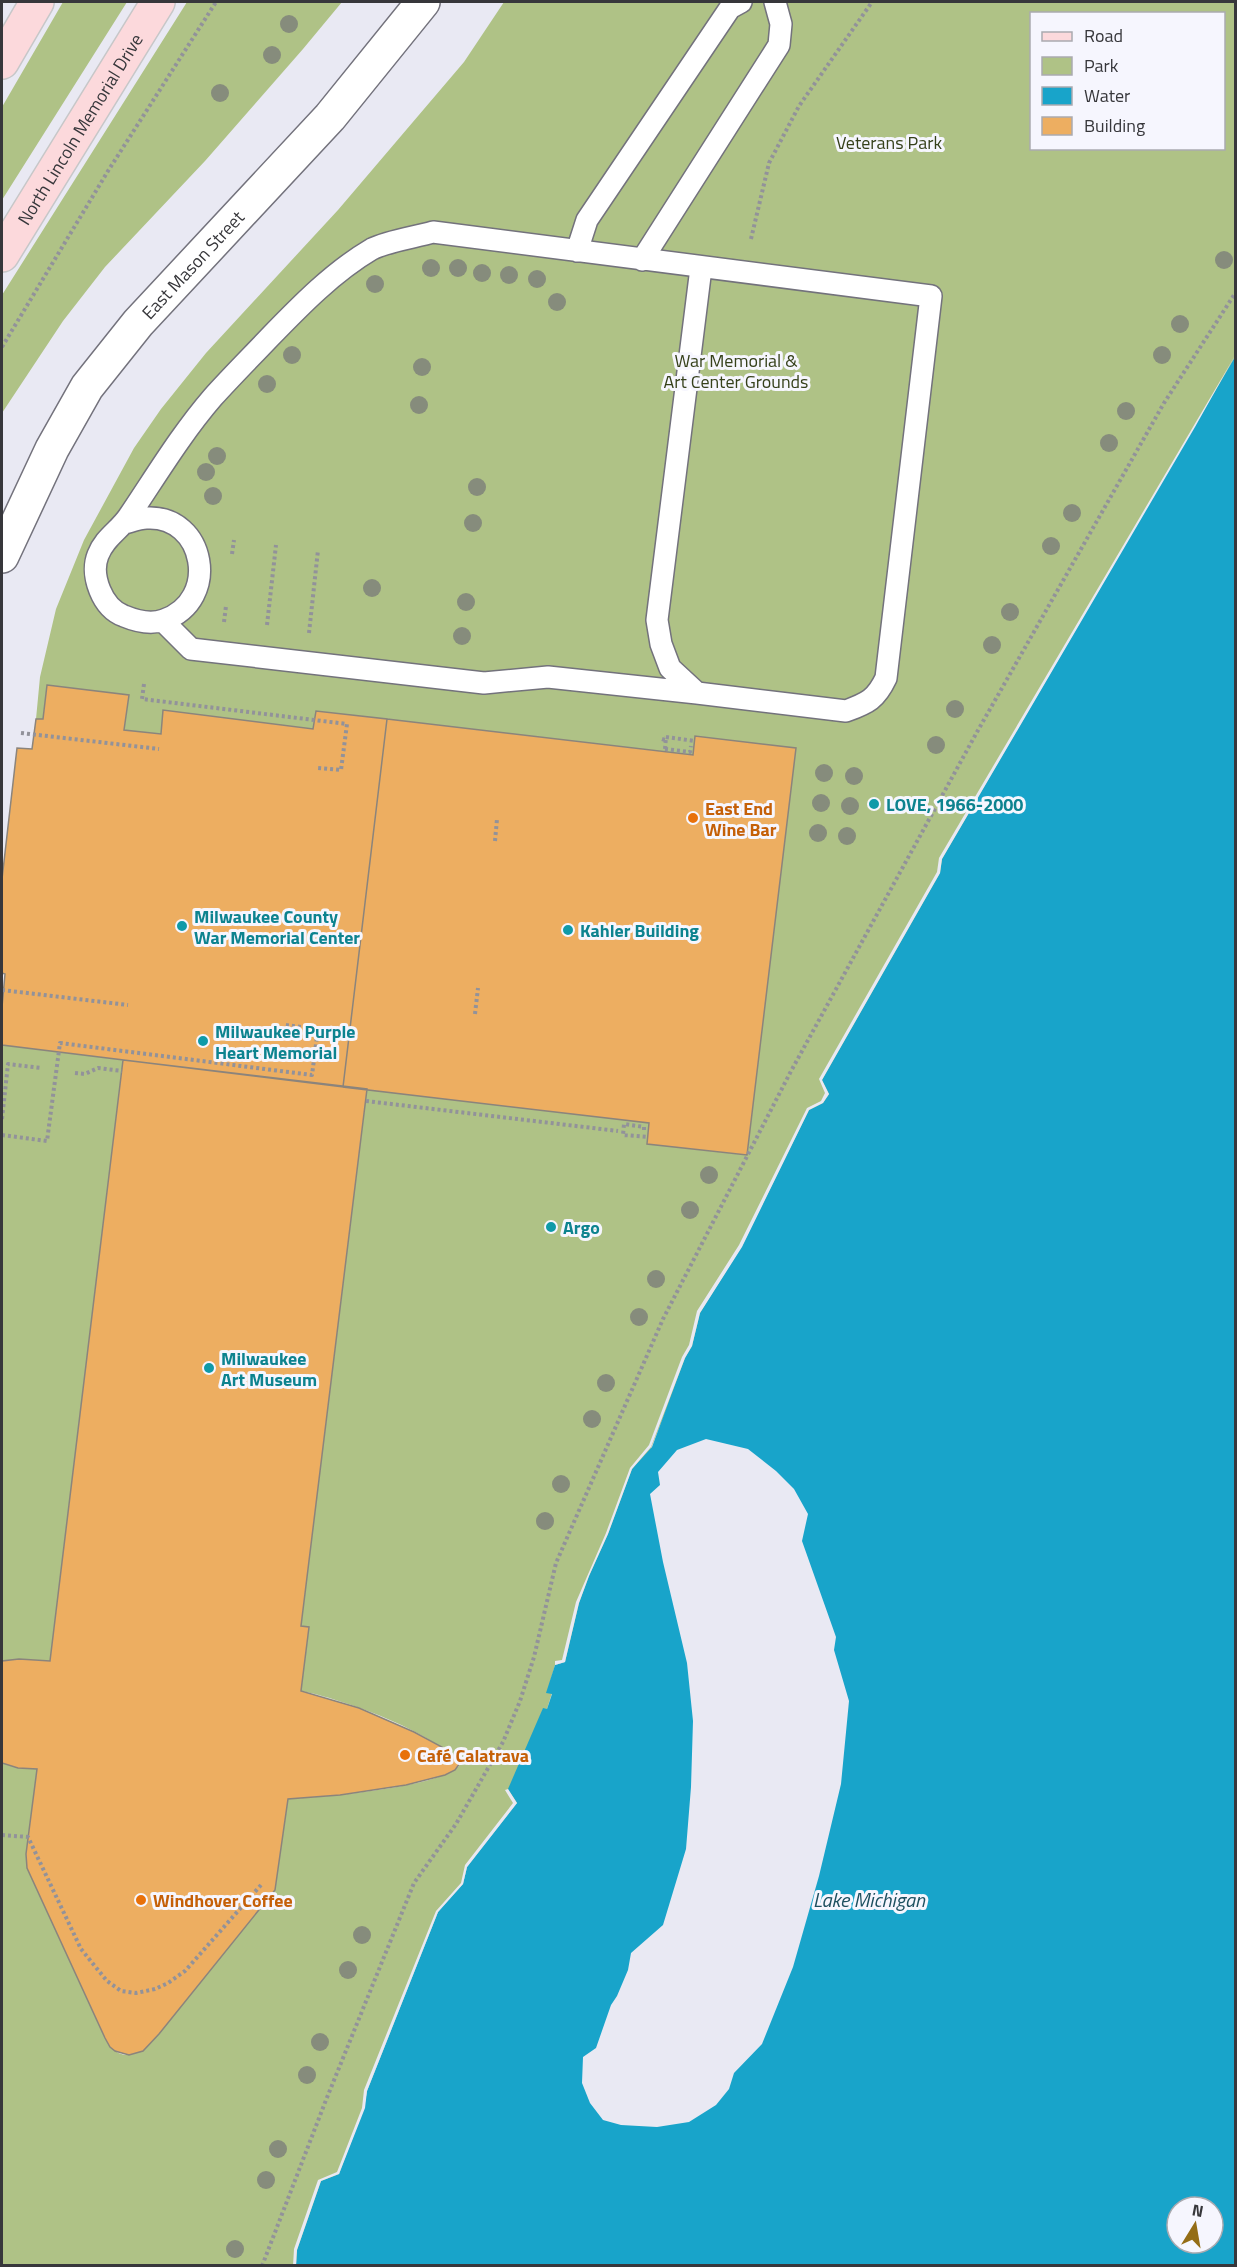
<svg xmlns="http://www.w3.org/2000/svg" width="1237" height="2267" font-family="'Titillium Web',sans-serif">
	<style>
		.green { fill: #afc286; fill-rule: evenodd }
		.water { fill: #18a4ca; fill-rule: evenodd }
		.pier { fill: #e9e9f3 }
		.building { fill: #edae61; stroke: #8b847c; stroke-width: 1.5 }
		.lines { fill: none; stroke-linecap: round; stroke-linejoin: round }
		.lane-casing { stroke: #73727c; stroke-width: 24 }
		.secondary-casing { stroke: #73727c; stroke-width: 36 }
		.primary-casing { stroke: #c7c7c8; stroke-width: 36 }
		.path { stroke: #92929a; stroke-width: 4; stroke-dasharray: 3 3; stroke-linecap: butt }
		.lane { stroke: #fff; stroke-width: 21 }
		.secondary { stroke: #fff; stroke-width: 33 }
		.primary { stroke: #fcd9dc; stroke-width: 33 }
		.path-bridge { stroke: #92929a; stroke-width: 4; stroke-dasharray: 3 3; stroke-linecap: butt }
		.tree { fill: #868c7c }
		.culture-dot { fill: #0f9aa8; stroke: #f6f6fe; stroke-width: 2 }
		.food-dot { fill: #e8710a; stroke: #f6f6fe; stroke-width: 2 }
		.labels { text-anchor: middle; dominant-baseline: central; stroke-width: 6; stroke-linejoin: round; paint-order: stroke }
		.street-label { font-size: 18px; fill: #37373b; stroke: #f6f6fe }
		.park-label { font-size: 18px; fill: #35401a; stroke: #f6f6fe }
		.culture-label { font-size: 18px; font-weight: bold; fill: #0d838f; stroke: #f6f6fe; text-anchor: start }
		.food-label { font-size: 18px; font-weight: bold; fill: #c56008; stroke: #f6f6fe; text-anchor: start }
		.water-label { font-size: 20px; font-style: italic; fill: #1d5060; stroke: #f6f6fe }
	</style>
	<rect width="100%" height="100%" fill="#e9e9f3"/>
	<path class="green" d="M63,2H127L2,200V107Z
		M187,2H342L303,49L205,161L105,267L63,321L2,413V295Z
		M504,2H1235V357L940,873L829,1094L692,1346L565,1662L555,1665L547,1693H552L547,1709H543L527,1749L517,1803L467,1867L463,1884L438,1912L367,2091C363,2119 351,2149 339,2174C325,2204 299,2232 296,2265H2V1763L18,1768L37,1769L26,1854L27,1868L105,2038C122,2068 141,2053 159,2034L275,1890L288,1799C321,1797 438,1788 459,1766L460,1763C431,1731 343,1699 301,1691L309,1628L301,1626L367,1089L649,1123L647,1144L747,1155L795,753L693,755L316,711L313,729L163,711L161,734L124,730L129,695L47,685L43,719H36L40,677L56,609L84,540L134,448L161,409L206,353L338,210L464,62ZM1032,14H1224V148H1032Z
		M2,1045L123,1060L50,1661L19,1659L2,1661Z"/>
	<path class="water" d="M1235,357V2265L296,2266L297,2250L321,2181L339,2174L364,2108L367,2091L438,1912L463,1884L467,1867L517,1803L508,1789L543,1708L547,1709L552,1694L546,1693L555,1665L565,1662L579,1603L589,1576L608,1534L632,1469L652,1447L685,1358L692,1346L700,1313L742,1246L809,1110L823,1103L829,1094L822,1080L940,873L942,859ZM1177,2207H1213V2243H1177Z"/>
	<path class="pier" d="M1236,354L1195,427L942,859L940,873L822,1080L829,1094L823,1103L809,1110L742,1247L700,1313L692,1346L685,1358L651,1447L632,1469L608,1534L589,1576L579,1603L565,1662L555,1665V1661L562,1660L576,1602L606,1533L630,1468L649,1445L682,1357L689,1345L697,1311L739,1245L807,1108L821,1101L825,1093L819,1079L937,872L939,858Z
		M706,1439L748,1449L776,1471L794,1489L808,1514L802,1541L836,1637L834,1650L849,1701L841,1784L819,1876L793,1967L762,2044L734,2073L729,2089L716,2105L689,2122L657,2127L621,2125L603,2120L590,2103L582,2083L583,2057L596,2048L611,2005L617,1996L628,1970L631,1953L663,1925L686,1849L691,1787L693,1721L687,1663L663,1562L650,1494L660,1485L658,1472L677,1450Z
		M508,1789L517,1803L467,1867L463,1884L438,1912L367,2091L365,2108L339,2174L321,2181L297,2250L296,2265L293,2266L294,2249L318,2180L337,2172L362,2108L364,2090L436,1911L461,1883L465,1865L513,1803L505,1790Z"/>
	<path class="building" d="M47,685L129,695L124,730L161,734L163,710L313,729L316,711L387,719L343,1087L2,1045V1007L5,974L2,973V879L17,748L32,749L36,719H43Z
		M387,719L693,755L695,736L796,748L747,1155L647,1144L649,1123L343,1087Z
		M123,1060L367,1089L301,1626L309,1627L301,1691L359,1708L414,1732L442,1747L460,1763L455,1770L445,1775L406,1785L340,1795L288,1799L275,1890L159,2034L143,2051L129,2055L115,2051L110,2047L105,2038L27,1868L26,1854L37,1769L18,1768L2,1763V1661L19,1659L50,1661Z"/>
	<g class="lines">
		<g class="lane-casing">
			<path id="lane" d="M577,251L587,220L730,8L741,2
				M642,260L779,45L781,24L775,2
				M125,523C132,521 140,518 147,518C205,515 221,600 164,620C150,625 136,621 124,616C102,608 90,575 98,555C105,537 119,531 129,516C156,476 181,434 213,397C231,377 250,358 269,338C300,306 333,272 372,249C388,241 416,237 433,232L931,296L886,678C876,699 868,703 846,711L697,693L670,668L661,644L657,620L701,268
				M163,621L191,649L484,683L548,677L697,693"/>
		</g>
		<g class="secondary-casing">
			<g id="secondary">
				<path id="s1" d="M2,556L52,449L87,387L138,323L330,117L423,2"/>
			</g>
		</g>
		<g class="primary-casing">
			<g id="primary">
				<path d="M2,62L37,2"/>
				<path id="s2" d="M2,255L158,2"/>
			</g>
		</g>
		<path class="path" d="M751,239L769,163L799,106L872,2
			M2,347L108,171L216,2
			M232,554L234,540
			M224,622L226,606
			M267,625L276,545
			M309,633L318,550
			M144,684L142,699L347,724L341,770L318,768
			M21,733L159,749
			M666,737L695,741
			M662,739L665,740
			M665,749L690,752L691,746
			M495,841L497,819
			M2,990L128,1005
			M475,1014L478,988
			M75,1073L85,1074L98,1068L122,1071
			M366,1101L618,1131
			M2,1119L8,1064L41,1068
			M644,1130V1127L624,1124L623,1135L648,1137
			M2,1135L47,1141L60,1043L312,1075L318,1029L285,1025
			M2,1835L28,1837L81,1949L107,1981L121,1991L136,1993L155,1989L168,1983L185,1971L261,1885
			M262,2266L326,2100L414,1883L456,1824L503,1742L520,1701L534,1657L556,1563L663,1319L790,1073L977,732L1164,403L1236,292"/>
		<use href="#lane" class="lane"/>
		<use href="#secondary" class="secondary"/>
		<use href="#primary" class="primary"/>
		<path class="path-bridge" d="M665,749L666,737"/>
	</g>
	<g class="tree">
		<circle cx="289" cy="24" r="9"/>
		<circle cx="272" cy="55" r="9"/>
		<circle cx="220" cy="93" r="9"/>
		<circle cx="1224" cy="260" r="9"/>
		<circle cx="431" cy="268" r="9"/>
		<circle cx="458" cy="268" r="9"/>
		<circle cx="482" cy="273" r="9"/>
		<circle cx="509" cy="275" r="9"/>
		<circle cx="537" cy="279" r="9"/>
		<circle cx="375" cy="284" r="9"/>
		<circle cx="557" cy="302" r="9"/>
		<circle cx="1180" cy="324" r="9"/>
		<circle cx="292" cy="355" r="9"/>
		<circle cx="1162" cy="355" r="9"/>
		<circle cx="422" cy="367" r="9"/>
		<circle cx="267" cy="384" r="9"/>
		<circle cx="419" cy="405" r="9"/>
		<circle cx="1126" cy="411" r="9"/>
		<circle cx="1109" cy="443" r="9"/>
		<circle cx="217" cy="456" r="9"/>
		<circle cx="206" cy="472" r="9"/>
		<circle cx="477" cy="487" r="9"/>
		<circle cx="213" cy="496" r="9"/>
		<circle cx="1072" cy="513" r="9"/>
		<circle cx="473" cy="523" r="9"/>
		<circle cx="1051" cy="546" r="9"/>
		<circle cx="372" cy="588" r="9"/>
		<circle cx="466" cy="602" r="9"/>
		<circle cx="1010" cy="612" r="9"/>
		<circle cx="462" cy="636" r="9"/>
		<circle cx="992" cy="645" r="9"/>
		<circle cx="955" cy="709" r="9"/>
		<circle cx="936" cy="745" r="9"/>
		<circle cx="824" cy="773" r="9"/>
		<circle cx="854" cy="776" r="9"/>
		<circle cx="821" cy="803" r="9"/>
		<circle cx="850" cy="806" r="9"/>
		<circle cx="818" cy="833" r="9"/>
		<circle cx="847" cy="836" r="9"/>
		<circle cx="709" cy="1175" r="9"/>
		<circle cx="690" cy="1210" r="9"/>
		<circle cx="656" cy="1279" r="9"/>
		<circle cx="639" cy="1317" r="9"/>
		<circle cx="606" cy="1383" r="9"/>
		<circle cx="592" cy="1419" r="9"/>
		<circle cx="561" cy="1484" r="9"/>
		<circle cx="545" cy="1521" r="9"/>
		<circle cx="362" cy="1935" r="9"/>
		<circle cx="348" cy="1970" r="9"/>
		<circle cx="320" cy="2042" r="9"/>
		<circle cx="307" cy="2075" r="9"/>
		<circle cx="278" cy="2149" r="9"/>
		<circle cx="266" cy="2180" r="9"/>
		<circle cx="235" cy="2249" r="9"/>
	</g>
	<g class="culture-dot">
		<circle cx="874" cy="804" r="6"/>
		<circle cx="182" cy="926" r="6"/>
		<circle cx="568" cy="930" r="6"/>
		<circle cx="203" cy="1041" r="6"/>
		<circle cx="551" cy="1227" r="6"/>
		<circle cx="209" cy="1368" r="6"/>
	</g>
	<g class="food-dot">
		<circle cx="693" cy="818" r="6"/>
		<circle cx="405" cy="1755" r="6"/>
		<circle cx="141" cy="1900" r="6"/>
	</g>
	<g class="labels">
		<g class="street-label">
			<text stroke="none"><textPath href="#s2" startOffset="148">North Lincoln Memorial Drive</textPath></text>
			<text stroke="none"><textPath href="#s1" startOffset="351">East Mason Street</textPath></text>
		</g>
		<g class="park-label">
			<text x="889" y="142">Veterans Park</text>
			<text x="736" y="360">War Memorial &amp;<tspan x="736" dy="21">Art Center Grounds</tspan></text>
		</g>
		<g class="culture-label">
			<text x="886" y="804">LOVE, 1966-2000</text>
			<text x="194" y="916">Milwaukee County<tspan x="194" dy="21">War Memorial Center</tspan></text>
			<text x="580" y="930">Kahler Building</text>
			<text x="215" y="1031">Milwaukee Purple<tspan x="215" dy="21">Heart Memorial</tspan></text>
			<text x="563" y="1227">Argo</text>
			<text x="221" y="1358">Milwaukee<tspan x="221" dy="21">Art Museum</tspan></text>
		</g>
		<g class="food-label">
			<text x="705" y="808">East End<tspan x="705" dy="21">Wine Bar</tspan></text>
			<text x="417" y="1755">Café Calatrava</text>
			<text x="153" y="1900">Windhover Coffee</text>
		</g>
		<g class="water-label">
			<text x="869" y="1899">Lake Michigan</text>
		</g>
	</g>
	<rect width="1237" height="2267" fill="none" stroke="#37373b" stroke-width="6"/>
	<rect x="1030" y="12" width="195" height="138" fill="#f6f6fe" stroke="#aaaab0" stroke-width="1.5"/>
	<rect x="1042" y="32" width="30" height="9" fill="#fcd9dc" stroke="#aaaab0" stroke-width="1.5"/>
	<text x="1084" y="42" font-size="18" fill="#37373b">Road</text>
	<rect x="1042" y="57" width="30" height="18" fill="#afc286" stroke="#aaaab0" stroke-width="1.5"/>
	<text x="1084" y="72" font-size="18" fill="#37373b">Park</text>
	<rect x="1042" y="87" width="30" height="18" fill="#18a4ca" stroke="#aaaab0" stroke-width="1.5"/>
	<text x="1084" y="102" font-size="18" fill="#37373b">Water</text>
	<rect x="1042" y="117" width="30" height="18" fill="#edae61" stroke="#aaaab0" stroke-width="1.5"/>
	<text x="1084" y="132" font-size="18" fill="#37373b">Building</text>
	<g transform="translate(1195 2225) rotate(11)"><circle r="28" fill="#f6f6fe" stroke="#aaaab0" stroke-width="1.5"/>
	<path d="M0-4.5L10 22L0 15L-10 22Z" fill="#946d16"/>
	<text y="-9" font-size="16" font-weight="bold" text-anchor="middle" fill="#37373b">N</text>
	</g>
</svg>
